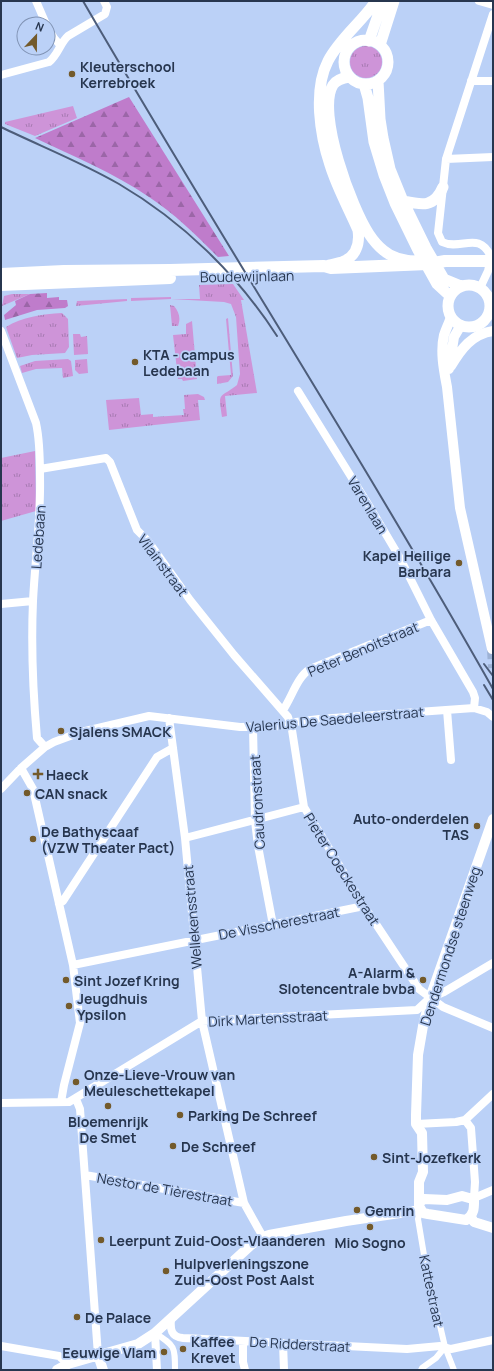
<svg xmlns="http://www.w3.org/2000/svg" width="494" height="1371" font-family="Manrope,sans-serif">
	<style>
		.grass { fill: url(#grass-tufts) }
		.forest { fill: url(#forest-firs) }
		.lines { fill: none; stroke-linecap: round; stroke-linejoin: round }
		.tertiary-tunnel { stroke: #9db2d5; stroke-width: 10; stroke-dasharray: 10 5; stroke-linecap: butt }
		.pedestrian { stroke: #fff; stroke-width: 6 }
		.minor { stroke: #fff; stroke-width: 8 }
		.tertiary { stroke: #fff; stroke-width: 10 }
		.secondary { stroke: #fff; stroke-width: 11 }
		.primary { stroke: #fff; stroke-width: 12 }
		.rail { stroke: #4d5d7a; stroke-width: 2 }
		.poi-dot { fill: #735a2b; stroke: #bbd1f7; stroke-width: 1.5 }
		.labels { text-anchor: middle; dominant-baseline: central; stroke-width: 3.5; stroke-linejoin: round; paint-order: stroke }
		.poi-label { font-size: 14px; font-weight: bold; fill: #27364f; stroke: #bbd1f7; text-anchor: start }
		.street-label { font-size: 14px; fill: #27364f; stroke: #bbd1f7 }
	</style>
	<defs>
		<pattern id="grass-tufts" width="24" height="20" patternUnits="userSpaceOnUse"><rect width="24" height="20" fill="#ce94d8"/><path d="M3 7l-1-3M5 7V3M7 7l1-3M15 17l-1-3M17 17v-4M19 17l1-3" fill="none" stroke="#a77ab2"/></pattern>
		<pattern id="forest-firs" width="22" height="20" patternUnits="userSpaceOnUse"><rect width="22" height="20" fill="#bf7ccb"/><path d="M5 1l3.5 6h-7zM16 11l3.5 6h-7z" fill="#9b66a7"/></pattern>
	</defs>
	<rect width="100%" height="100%" fill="#bbd1f7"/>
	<path class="grass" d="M350 62a16 16 0 1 1 32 0a16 16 0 1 1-32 0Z
		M73,106L77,118L35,136L5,124V122Z
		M233,284L244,300H241L257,393L225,396L227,416L222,417C218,391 219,399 237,385L240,374L236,317L231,304L224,302L171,299L131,301V298L171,297V299H200L199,285Z
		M12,294H30L2,306L4,296Z
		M127,299V301L76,306L77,301Z
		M170,305L174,306C179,312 181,318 178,326H172Z
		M62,313L68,319L69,347L65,353L32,355L17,358L6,327C22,317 42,314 62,313Z
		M228,318L233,376L228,382L217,384V377L218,376L231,375L226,319Z
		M192,321L197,379L183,381L182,379H178L173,335L186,334V324Z
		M73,334H80L81,337L87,336L88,354L74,355Z
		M68,359L71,361L73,376L63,378L62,368L36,369L22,373L20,366L35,361Z
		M87,359L88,373L79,374L75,370V360Z
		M198,394L204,397L205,400H198L200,420L109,430L106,400L139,398L141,415L153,414V417L184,415L183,409H185L184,395Z
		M35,451L36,511L1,521V458Z"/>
	<path class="forest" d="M129,97L229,256L218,257C196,235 175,214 149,197C114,173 73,156 35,138Z
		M47,293V298L59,297V300H67L68,306L65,308L37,310L5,320L4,315L16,305L15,301L30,294Z"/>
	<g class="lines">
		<path class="tertiary-tunnel" d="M492,649L493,668"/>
		<path class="pedestrian" d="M420,1210L418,1219L425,1261L445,1347L454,1370
			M155,1333C175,1346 175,1346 175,1370
			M421,1370L422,1368L436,1358L445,1347"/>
		<path class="minor" d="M36,1L46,24
			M479,1L493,5
			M48,28L54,38L60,45
			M1,75L49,62C58,55 60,43 68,36L105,14L107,7L104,1
			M471,81H493
			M446,159L493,157
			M491,257C479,230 461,251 442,242L438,233L446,159L493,14
			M480,288L488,271L491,257
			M1,331L36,423C40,441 40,459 40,477C41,519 35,560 33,601C31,647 33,693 37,738L45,747
			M298,391L368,504L400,558L431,620L473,692L475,698L474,708
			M40,469L106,458L110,462L137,530L148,541L190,600L234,655L288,717L292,730L304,807L364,906L419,989L443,1007L493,1028
			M1,604L33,601
			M283,710C292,697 297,677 310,669L431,620
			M447,710L451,760
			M169,718L185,838L202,1021L244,1203L263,1237
			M253,727L255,821L258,846L273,925
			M21,768L33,789L73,965L80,1023L64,1085L61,1102
			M1,789L21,768L45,747L54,742L81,732L149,716L240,727L285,726L296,722L319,719L474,708L487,712L493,717
			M185,838L304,807
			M59,904L63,901L157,757L173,748
			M73,965L364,906
			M76,1099L80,1109L98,1355
			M1,1103L69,1102L202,1021L417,1010L430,998L444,992L493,963
			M465,1120L471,1128L475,1182L474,1198L493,1190
			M416,1124L456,1122L465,1120L493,1094
			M85,1175L244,1203
			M171,1319C170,1329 171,1337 183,1338L407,1349L440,1346L451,1349L493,1340
			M155,1333L157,1370
			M243,1341V1362L245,1370
			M283,1343L284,1370
			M1,1346L59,1356L68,1364"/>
		<path class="tertiary" d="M451,317C449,323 446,329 444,335C440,352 444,371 447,387L460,508L492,649
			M451,366C461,349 472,334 493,331
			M449,369L454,337L461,325
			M420,1202L424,1199L447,1200L462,1196L469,1198H474C474,1207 475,1214 466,1220L428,1214L423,1213L419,1206V1182L423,1172L422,1133L416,1124V1115L418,1055L423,1026L430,998L493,819
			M471,1217L474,1222L493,1228
			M98,1355L103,1370
			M57,1370L68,1364L138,1344L155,1333L251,1245L263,1237L269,1235L346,1221L420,1210"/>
		<path class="secondary" d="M344 62a22 22 0 1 1 44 0a22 22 0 1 1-44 0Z
			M369,41L383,1
			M380,45L394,1
			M349,77C343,78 336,80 333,85C316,112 352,209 369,234C373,240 378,246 383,250C392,258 406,261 418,261
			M378,81L380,119L383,138L390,169L403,201L426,248L444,279L461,286
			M364,84L368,98L374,142L384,175L395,203L418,250L437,284L450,296
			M403,201C422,205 434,208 443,187
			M329,265C333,264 338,263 342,262C356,257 360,244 358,230C349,209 337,188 330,165C320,135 313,90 328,61C340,38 361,23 376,1
			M448 306a21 21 0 1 1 42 0a21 21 0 1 1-42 0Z"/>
		<path class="primary" d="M1,274L64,271L170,270L324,266L331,268L428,264L445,261H493
			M1,285L170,278"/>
		<path class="rail" d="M83,1C217,232 362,457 493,689
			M1,127C40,146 81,162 119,184C182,221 237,274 277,336
			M484,664L493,676
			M484,685L493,700"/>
	</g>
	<g class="poi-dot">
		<circle cx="72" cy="74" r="4"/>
		<circle cx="135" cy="362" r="4"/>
		<circle cx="459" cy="563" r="4"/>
		<circle cx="61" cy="731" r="4"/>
		<path d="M36 768h4v4h4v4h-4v4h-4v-4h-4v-4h4z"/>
		<circle cx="27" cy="793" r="4"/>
		<circle cx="477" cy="826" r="4"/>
		<circle cx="33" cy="839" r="4"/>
		<circle cx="66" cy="980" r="4"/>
		<circle cx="423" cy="980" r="4"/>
		<circle cx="69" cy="1006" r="4"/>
		<circle cx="76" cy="1082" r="4"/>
		<circle cx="108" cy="1106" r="4"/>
		<circle cx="180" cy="1115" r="4"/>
		<circle cx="173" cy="1146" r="4"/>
		<circle cx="374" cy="1157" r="4"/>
		<circle cx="357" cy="1210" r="4"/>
		<circle cx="370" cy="1227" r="4"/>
		<circle cx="101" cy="1240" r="4"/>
		<circle cx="166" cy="1271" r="4"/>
		<circle cx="77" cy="1317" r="4"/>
		<circle cx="183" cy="1349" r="4"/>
		<circle cx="164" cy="1352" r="4"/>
	</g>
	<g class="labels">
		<g class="poi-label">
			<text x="80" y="66">Kleuterschool<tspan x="80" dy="16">Kerrebroek</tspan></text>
			<text x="143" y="354">KTA - campus<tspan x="143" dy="16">Ledebaan</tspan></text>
			<text x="451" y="555" text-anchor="end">Kapel Heilige<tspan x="451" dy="16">Barbara</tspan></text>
			<text x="69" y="731">Sjalens SMACK</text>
			<text x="46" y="774">Haeck</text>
			<text x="35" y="793">CAN snack</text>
			<text x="469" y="818" text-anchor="end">Auto-onderdelen<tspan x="469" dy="16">TAS</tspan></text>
			<text x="41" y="831">De Bathyscaaf<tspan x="41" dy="16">(VZW Theater Pact)</tspan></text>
			<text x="415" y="972" text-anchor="end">A-Alarm &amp;<tspan x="415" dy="16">Slotencentrale bvba</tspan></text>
			<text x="74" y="980">Sint Jozef Kring</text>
			<text x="77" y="998">Jeugdhuis<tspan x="77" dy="16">Ypsilon</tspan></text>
			<text x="84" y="1074">Onze-Lieve-Vrouw van<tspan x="84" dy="16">Meuleschettekapel</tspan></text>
			<text x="188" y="1115">Parking De Schreef</text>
			<text x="108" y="1121" text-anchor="middle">Bloemenrijk<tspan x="108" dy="16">De Smet</tspan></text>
			<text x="181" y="1146">De Schreef</text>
			<text x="382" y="1157">Sint-Jozefkerk</text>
			<text x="365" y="1210">Gemrin</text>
			<text x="109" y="1240">Leerpunt Zuid-Oost-Vlaanderen</text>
			<text x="370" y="1242" text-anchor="middle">Mio Sogno</text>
			<text x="174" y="1263">Hulpverleningszone<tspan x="174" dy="16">Zuid-Oost Post Aalst</tspan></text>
			<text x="85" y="1317">De Palace</text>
			<text x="191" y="1341">Kaffee<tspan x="191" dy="16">Krevet</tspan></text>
			<text x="156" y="1352" text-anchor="end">Eeuwige Vlam</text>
		</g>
		<g class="street-label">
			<text transform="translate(247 276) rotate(-1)">Boudewijnlaan</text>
			<text transform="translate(368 505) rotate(59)">Varenlaan</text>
			<text transform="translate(38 537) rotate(-86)">Ledebaan</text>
			<text transform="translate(163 565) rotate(53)">Vilainstraat</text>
			<text transform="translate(363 649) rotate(-23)">Peter Benoitstraat</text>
			<text transform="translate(335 719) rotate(-5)">Valerius De Saedeleerstraat</text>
			<text transform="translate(257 802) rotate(-93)">Caudronstraat</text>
			<text transform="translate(342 869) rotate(58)">Pieter Coeckestraat</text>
			<text transform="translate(192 917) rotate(-95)">Wellekensstraat</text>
			<text transform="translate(279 923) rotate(-11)">De Visscherestraat</text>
			<text transform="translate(450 946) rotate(-72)">Dendermondse steenweg</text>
			<text transform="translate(268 1018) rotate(-3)">Dirk Martensstraat</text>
			<text transform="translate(165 1189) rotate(10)">Nestor de Tièrestraat</text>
			<text transform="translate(432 1291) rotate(78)">Kattestraat</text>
			<text transform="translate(300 1344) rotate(3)">De Ridderstraat</text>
		</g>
	</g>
	<rect width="494" height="1371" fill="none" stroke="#27364f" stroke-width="4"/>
	<g transform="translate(36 36) rotate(22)"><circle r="19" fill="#bbd1f7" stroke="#8093b4"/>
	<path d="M0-3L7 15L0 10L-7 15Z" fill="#735a2b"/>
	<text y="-6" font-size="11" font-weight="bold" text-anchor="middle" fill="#27364f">N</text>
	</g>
</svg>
